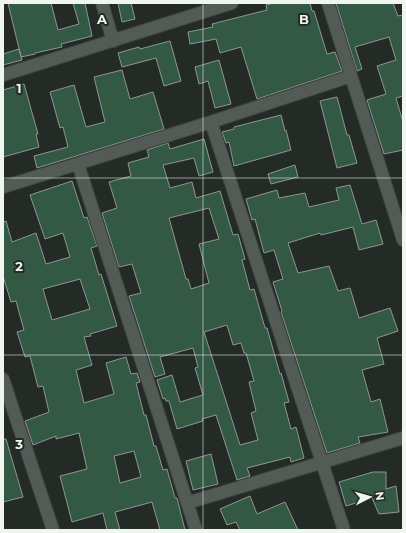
<svg xmlns="http://www.w3.org/2000/svg" width="406" height="533" font-family="Montserrat,sans-serif">
	<style>
		.building { fill: #335843; stroke: #8e9791; fill-rule: evenodd }
		.lines { fill: none; stroke-linecap: round; stroke-linejoin: round }
		.minor-casing { stroke: #3f4641; stroke-width: 14 }
		.minor { stroke: #525b55; stroke-width: 12 }
		.grid { fill: none; stroke: #f0f5f2; stroke-width: 1; stroke-opacity: 0.55 }
		.grid-label { font-size: 13px; text-anchor: middle; font-weight: bold; fill: #f0f5f2; stroke: #242b26; stroke-width: 4; stroke-linejoin: round; paint-order: stroke }
	</style>
	<rect width="100%" height="100%" fill="#242b26"/>
	<path class="building" d="M8,3H51L58,30L79,24L73,3H85L92,36L61,44L62,47L35,53V54L21,57Z
		M118,3H131L135,19L122,22Z
		M274,3H310L312,11H314L327,54L335,52L342,71L257,99L241,47L220,53L216,39L190,44L188,32L213,27L212,24L267,10L266,5Z
		M336,3H393L398,16L403,15V96L396,98L403,122V150L384,154L367,100L386,94L377,66L396,60L389,37L355,47L362,69L357,71Z
		M170,41L181,81L164,86L156,58L122,67L118,53L139,47L140,49Z
		M19,49L22,60L3,65V54Z
		M219,60L231,104L215,108L208,81L199,84L195,67Z
		M122,70L130,99L153,92L164,129L37,168L34,156L68,147L63,127L60,128L50,92L74,85L86,127L105,122L94,77Z
		M24,84L38,134H36L39,147L3,157V90Z
		M337,97L347,135H349L357,163L337,168L320,101Z
		M281,115L285,131L286,130L291,150L234,166L229,142L226,143L222,132L234,129V127Z
		M204,139L213,172L199,176L194,158L163,165L170,188L192,182L196,198L220,191L233,235L238,234L245,259L242,260L250,290L254,289L265,328H267L280,374L281,373L289,402L284,403L291,429L296,427L304,458L291,462L290,457L247,468L250,476L237,480L216,415L202,419L203,421L177,429L169,401H166L165,398L163,399L157,380L172,375L180,402L203,395L195,368L198,367L193,348L160,357L165,374L155,377L129,296L141,293L132,264L119,267L102,213L117,208L109,182L131,176L128,163L149,157L147,150L168,143L170,149ZM209,208L219,239L199,244L209,283L191,289L188,279H186L169,218ZM227,325L233,345L241,343L244,353H246L254,381L249,382L256,411L251,413L258,440L240,445L204,332Z
		M295,165L298,177L271,184L268,174Z
		M72,181L84,218L87,217L97,246L91,248L99,275L101,274L117,326L90,334L91,336L84,337L92,365L76,370L84,403L114,394L106,363L126,357L131,374L137,373L140,382L136,383L144,415H146L154,446H156L163,470L167,469L175,498H177L185,530H160L152,502L115,512L120,530H107L103,513L72,522L60,476L87,469L79,433L56,439V436L33,445L25,421L49,412L43,386L38,387L30,356L25,357L17,332L24,330L16,301L11,302L3,276V222L6,221L12,242L36,233L46,264L70,257L63,233L45,239L30,195ZM80,279L90,309L52,320L43,289ZM134,451L141,477L120,483L114,456Z
		M350,185L362,224L376,220L383,244L359,250L353,227L321,235L320,233L288,243L298,273L329,266L338,291L350,288L359,318L390,308L398,331L377,338L384,364L362,370L371,402L380,399L388,432L358,437L360,443L327,453L281,312L282,311L273,282L283,279L274,250L264,253L255,219L252,220L246,199L277,190L279,198L305,193L309,207L339,200L336,188Z
		M3,439H6L23,497L3,502Z
		M211,454L218,484L193,490L186,461Z
		M373,472H386V489L396,486L399,512L379,514L372,498L346,506L339,482Z
		M250,496L257,514L285,502L298,530H240L236,522L227,525L220,509Z"/>
	<g class="lines">
		<g class="minor-casing">
			<path id="minor" d="M102,3L113,41
				M328,3L403,240
				M3,75L232,3
				M211,122L344,530
				M78,164L196,530
				M3,187L211,122L351,76
				M3,379L53,530
				M187,503L403,438"/>
		</g>
		<use href="#minor" class="minor"/>
	</g>
	<path class="grid" d="M203,3V530M3,178H403M3,355H403"/>
	<g class="grid-label">
		<text x="102" y="24">A</text>
		<text x="304" y="24">B</text>
		<text x="19" y="93">1</text>
		<text x="19" y="271">2</text>
		<text x="19" y="449">3</text>
	</g>
	<rect width="406" height="533" fill="none" stroke="#f0f5f2" stroke-width="8"/>
	<g transform="translate(370 497) rotate(84)" stroke="#242b26" stroke-width="3" paint-order="stroke">
	<path d="M0-3L7 15L0 10L-7 15Z" fill="#f0f5f2"/>
	<text y="-6" font-size="11" font-weight="bold" text-anchor="middle" fill="#f0f5f2">N</text>
	</g>
</svg>
